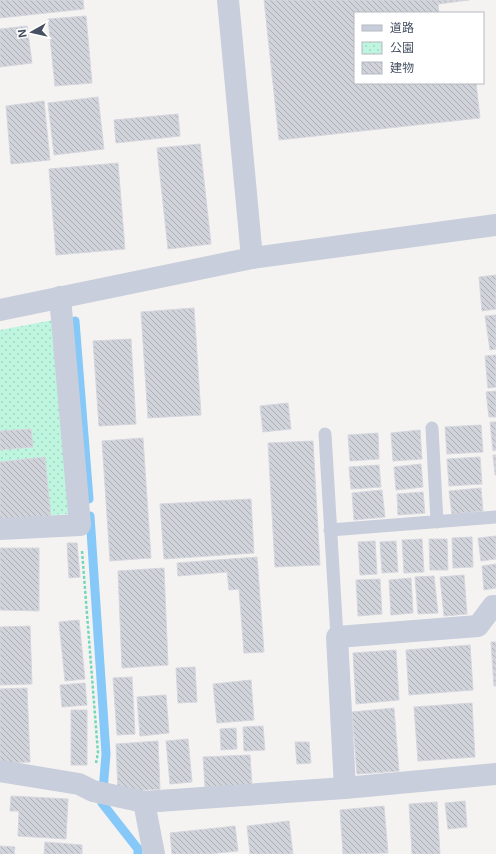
<svg xmlns="http://www.w3.org/2000/svg" width="496" height="854" font-family="Inter,'Noto Sans JP',sans-serif">
	<style>
		.park { fill: url(#park-dots) }
		.lines { fill: none; stroke-linecap: round; stroke-linejoin: round }
		.stream { stroke: #86c8f7; stroke-width: 9 }
		.building { fill: url(#building-back-hatch); stroke: #d6d6de }
		.path { stroke: #71d8ba; stroke-width: 2.5; stroke-dasharray: 3 2; stroke-linecap: butt }
		.service { stroke: #c8cedb; stroke-width: 13 }
		.minor { stroke: #c8cedb; stroke-width: 22 }
		.tertiary { stroke: #c8cedb; stroke-width: 22 }
	</style>
	<defs>
		<pattern id="park-dots" width="8" height="8" patternUnits="userSpaceOnUse"><rect width="8" height="8" fill="#bef5df"/><path d="M2 2h.1M6 6h.1" fill="none" stroke="#a5d4c2" stroke-width="1.8" stroke-linecap="round"/></pattern>
		<pattern id="building-back-hatch" width="6" height="6" patternUnits="userSpaceOnUse"><rect width="6" height="6" fill="#d1d3da"/><path d="M-1 5l2 2M0 0l6 6M5-1l2 2" fill="none" stroke="#abaeb4"/></pattern>
	</defs>
	<rect width="100%" height="100%" fill="#f5f3f2"/>
	<path class="park" d="M53,320L69,514L0,518V330Z"/>
	<g class="lines">
		<path class="stream" d="M75,321L89,499
			M90,516L106,754L102,803L138,849V854"/>
	</g>
	<path class="building" d="M0,0H83L84,9L0,18Z
		M264,0H469L438,4L439,13H355V83H476L480,118L279,140Z
		M86,16L92,83L55,86L48,19Z
		M27,26L32,63L0,67V29Z
		M98,97L104,149L54,155L48,103Z
		M44,101L50,160L11,164L6,106Z
		M178,114L180,136L116,143L114,120Z
		M200,144L211,244L168,249L157,148Z
		M118,163L125,249L56,255L49,169Z
		M496,275V309L482,311L479,277Z
		M194,308L201,415L148,418L141,312Z
		M496,315V349L490,350L485,316Z
		M131,339L136,424L99,426L93,341Z
		M496,355V387L488,388L485,356Z
		M496,391V417H489L486,392Z
		M288,403L291,429L263,432L260,406Z
		M490,422H496V450L493,451Z
		M481,425L483,452L447,454L445,427Z
		M31,429L33,447L0,450V431Z
		M420,430L422,459L393,461L391,433Z
		M378,433L379,459L350,461L348,435Z
		M143,438L151,558L110,561L102,441Z
		M313,441L320,565L275,567L268,443Z
		M493,455H496V475H495Z
		M45,457L51,519L0,524V462Z
		M480,457L482,484L449,486L447,459Z
		M421,464L423,487L396,490L394,467Z
		M379,465L381,487L351,489L349,467Z
		M481,488L483,511L452,514L449,491Z
		M382,490L385,517L354,520L352,493Z
		M423,492L425,513L398,515L397,494Z
		M251,499L254,553L164,559L160,504Z
		M496,536V559L481,561L478,538Z
		M472,537L473,567L453,568L452,538Z
		M422,539L424,572L404,573L402,540Z
		M429,539H447L448,570H430Z
		M375,541L377,574L360,575L358,542Z
		M396,541L398,572L382,573L380,542Z
		M67,543H77L80,577L69,578Z
		M0,548H39V611L0,610Z
		M257,557L264,652L244,653L239,589L229,590L227,572L178,576L177,563Z
		M496,564V588L484,590L482,566Z
		M164,568L168,665L122,668L118,571Z
		M464,575L467,614L444,616L440,577Z
		M434,576L438,613L418,614L415,577Z
		M411,578L413,613L391,615L389,580Z
		M380,579L382,614L358,616L356,580Z
		M79,620L85,679L65,681L59,622Z
		M30,626L32,684L0,685V627Z
		M491,642H496V686H494Z
		M470,645L473,690L409,695L406,650Z
		M396,650L399,700L356,704L353,653Z
		M195,667L197,702L178,703L176,668Z
		M132,677L135,734L117,735L113,678Z
		M251,680L254,720L217,723L213,684Z
		M85,683L87,705L62,707L60,685Z
		M27,688L30,762L0,763V689Z
		M166,695L169,733L140,736L137,697Z
		M472,703L475,757L418,761L414,707Z
		M394,708L399,771L357,774L352,712Z
		M71,710H87V765H71Z
		M263,726L265,750L244,751L243,727Z
		M236,728L237,749L221,750L220,729Z
		M188,739L192,782L170,784L166,741Z
		M158,741L160,789L118,792L116,744Z
		M295,742H309L311,763L297,764Z
		M250,755L252,785L205,787L203,757Z
		M11,796L68,799L66,839L18,836L19,811H10Z
		M465,801L467,827L448,829L445,803Z
		M437,802L440,854H412L409,804Z
		M384,806L388,853L343,854L340,810Z
		M289,821L293,854H250L247,826Z
		M235,826L238,851L209,854H172L170,833Z
		M45,842L82,845V854H44Z
		M0,846L15,847L14,854H0Z"/>
	<g class="lines">
		<path class="path" d="M82,551L98,753L96,763"/>
		<path class="service" d="M432,428L437,522
			M325,434L337,637
			M330,530L496,517"/>
		<path class="minor" d="M228,0L252,258
			M0,529L80,525L60,297
			M0,771L79,784L93,791L144,802L345,788L496,774
			M345,788L337,637L478,626L493,606H496
			M144,802L154,854"/>
		<path class="tertiary" d="M0,310L252,258L496,225"/>
	</g>
	<rect x="354" y="12" width="130" height="72" fill="#ffffff" stroke="#b5b9c0"/>
	<rect x="362" y="25" width="20" height="6" fill="#c8cedb" stroke="#b5b9c0"/>
	<text x="390" y="32" font-size="12" fill="#475062">道路</text>
	<rect x="362" y="42" width="20" height="12" fill="url(#park-dots)" stroke="#b5b9c0"/>
	<text x="390" y="52" font-size="12" fill="#475062">公園</text>
	<rect x="362" y="62" width="20" height="12" fill="url(#building-back-hatch)" stroke="#b5b9c0"/>
	<text x="390" y="72" font-size="12" fill="#475062">建物</text>
	<g transform="translate(32 32) rotate(262)" stroke="#ffffff" stroke-width="3" paint-order="stroke">
	<path d="M0-3L7 15L0 10L-7 15Z" fill="#475062"/>
	<text y="-6" font-size="11" font-weight="bold" text-anchor="middle" fill="#475062">N</text>
	</g>
</svg>
